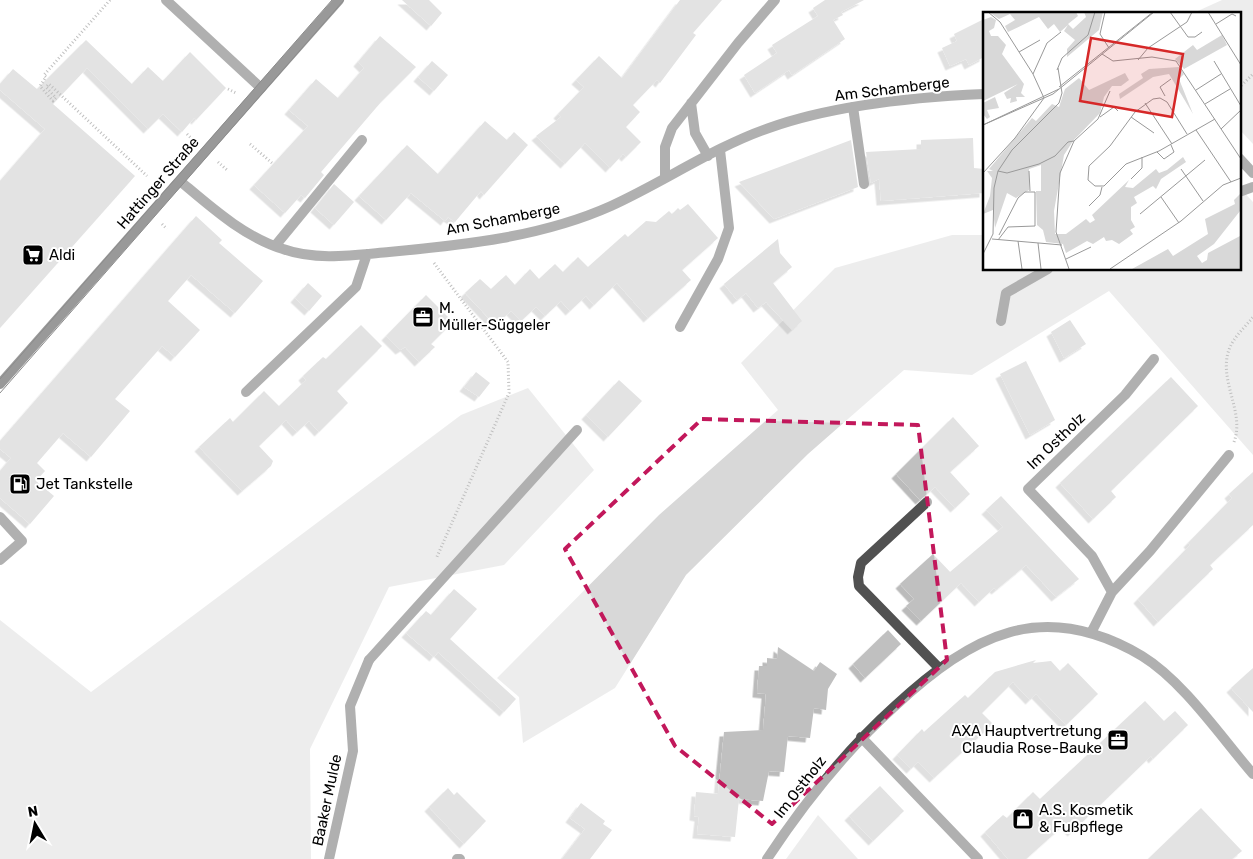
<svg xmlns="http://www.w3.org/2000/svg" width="1253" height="859" font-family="Rubik,sans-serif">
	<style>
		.green { fill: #d8d8d8 }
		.building { fill: #c0c0c0; filter: url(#shadow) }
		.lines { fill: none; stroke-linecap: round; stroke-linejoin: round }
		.path { stroke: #737373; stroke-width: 3; stroke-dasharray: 1 2.5; stroke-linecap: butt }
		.service { stroke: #515151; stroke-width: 10 }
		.minor { stroke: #515151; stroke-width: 10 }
		.secondary { stroke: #1e1e1e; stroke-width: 10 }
		.tram { stroke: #000; stroke-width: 1 }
		.marked { fill: none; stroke: #c2185b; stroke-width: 4; stroke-dasharray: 10 6; stroke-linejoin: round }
		.labels { text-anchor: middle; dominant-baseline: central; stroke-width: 4; stroke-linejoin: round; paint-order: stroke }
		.street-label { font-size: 15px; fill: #000; stroke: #fff }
		.poi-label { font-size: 15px; fill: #000; stroke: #fff; text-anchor: start }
		.inset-road { fill: none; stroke: #999; stroke-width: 1 }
		.view { fill: #d62828; fill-opacity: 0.15; stroke: #d62828; stroke-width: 2.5 }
		.inset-edge { fill: none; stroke: #000; stroke-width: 2.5 }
	</style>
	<defs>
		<filter id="shadow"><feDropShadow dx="-4.5" dy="4.5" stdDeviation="0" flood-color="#0004"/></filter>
	</defs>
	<rect width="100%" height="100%" fill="#fff"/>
	<path class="green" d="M1222,0H1253V144L1239,129V14H1191Z
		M1239,187L1253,202V455L1109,291L972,375L904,370L808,454L686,575L615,688L523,743L519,697L497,678L659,515L778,410L741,363L835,268L952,235H984V269H1239Z
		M528,388L594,470L504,565L389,587L310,749L311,859H0V620L91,692L461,415Z
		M818,815L858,859H786Z"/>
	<path class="building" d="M402,0H429L442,13L431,26Z
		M680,0H722L693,33L696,35L660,83L657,80L633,105L640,112L626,127L641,142L626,157L623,154L610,168L585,143L565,164L536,136L561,117L558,114L584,87L576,80L599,56L622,78Z
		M825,0H864L841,12L843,15L833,20L845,39L792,75L789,70L755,93L744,75L777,53L772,45L818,16L813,8Z
		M984,19V57L969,65L966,59L950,66L942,48L957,41L954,34Z
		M380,36L416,67L381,102L321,172L324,175L305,198L301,195L285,213L254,185L308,126L289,110L316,79L338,98L364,68L358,62Z
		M86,40L132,84L148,67L163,81L190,52L226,88L196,120L194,118L182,132L163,114L148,129L87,68L53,104L135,176L0,328V181L45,129L0,90V84L13,69L37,89Z
		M432,61L448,75L434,91L418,77Z
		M485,121L507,140L514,132L528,145L484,195L481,191L455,222L448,217L445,221L411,193L386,220L359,196L407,145L438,174Z
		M973,138L974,168L984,169V193L881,201L879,179L871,183L866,152L921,149V140Z
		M851,140L858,187L774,219L739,182Z
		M334,184L354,202L334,225L315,208Z
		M688,204L718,238L682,270L691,280L648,318L617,283L594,305L586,296L570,311L561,301L545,316L536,307L521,321L511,311L495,325L465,293L480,279L491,289L506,275L515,285L530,269L539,279L555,264L563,272L578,257L588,267L625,234L628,237L646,221L656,222L669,211L672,214L678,208L680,210Z
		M196,216L222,240L219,243L263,281L235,313L191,275L168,301L200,330L175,357L162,346L115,399L130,411L91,457L63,433L37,463L45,471L36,481L54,496L30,524L0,498V471L11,458L0,449V441Z
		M778,239L780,253L792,267L773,283L802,321L792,330L766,302L758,308L746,293L737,300L724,284Z
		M308,283L322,296L309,311L295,298Z
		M426,295L453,322L431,344L435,347L419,362L405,347L400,350L386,336Z
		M1070,320L1086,344L1064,358L1051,332Z
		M361,325L382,346L337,391L348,403L319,432L309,421L297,432L286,420L259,446L273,461L271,466L242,491L199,447L230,418L233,422L264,391L279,406L306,380L303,376L323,357L326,359Z
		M1026,361L1055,420L1030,435L1000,374Z
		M476,372L490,383L479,397L464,387Z
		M1171,377L1198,406L1111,491L1116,497L1093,519L1060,483Z
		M619,380L642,401L608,437L586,415Z
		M953,417L979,446L950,472L970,494L955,508L935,487L920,500L896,474Z
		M1253,472V525L1210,565L1213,569L1158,622L1138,599L1190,545L1188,543L1232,498L1229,494Z
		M1001,496L1079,579L1056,597L1026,565L996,590L994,588L979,602L961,583L921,621L906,606L914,599L900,584L933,554L953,575L950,572L1003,527L986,510Z
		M454,589L477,609L450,639L516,699L504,712L438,652L434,657L406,633L426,611L431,615Z
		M888,630L901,644L865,678L853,664Z
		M778,647L814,671L820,662L837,674L828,689L826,710L814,708L810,738L788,736L784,772L769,771L763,801L739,799L735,837L697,834L699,817L694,816L696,792L718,794L724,732L763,730L766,694L757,693L759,666H767V658L777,659Z
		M1036,660L1033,663L1051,661L1060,671L1068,663L1098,694L1066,725L1036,694L1030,700L1013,682L982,713L993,724L934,778L918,762L911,769L897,755L922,729L924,732L965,695L968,698L995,672Z
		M1253,668V712L1231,688Z
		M1145,701L1164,721L1175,711L1188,725L1153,759L1151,756L1072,832L1065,824L1026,859H1008L985,832L1003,815L1007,818L1033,792L1040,799Z
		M880,786L904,811L873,841L849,816Z
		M448,788L454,795L457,792L486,821L464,844L429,807Z
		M581,803L605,821L603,824L612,830L590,859H562L585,829L570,818Z
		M1201,808L1242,851L1232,859H1148Z"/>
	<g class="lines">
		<path class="path" d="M110,0L44,75L46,77L40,86L53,101L56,98L46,87L49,84L147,176
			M1239,88L1253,74
			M228,89L236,93
			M187,134L193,140
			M250,144L272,163
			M218,162L227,170
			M162,224L167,229
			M434,263L508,362L509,393L436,559
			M1234,442C1246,411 1215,377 1231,345C1236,335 1246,326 1253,317"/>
		<path class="service" d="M853,107L864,184
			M1239,192L1253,187
			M275,246L362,140
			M1001,321L1006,293L1048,269
			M680,327L718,259L729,228L720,150
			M927,502L861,563L858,577L859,586L939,668
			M0,517L22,541L0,560
			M369,660L577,430"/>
		<path class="minor" d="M166,0L261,88
			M691,103L695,133L708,156
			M1239,158L1253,173
			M665,177V147L672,128L738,43L775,0
			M180,181C211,207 244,237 283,249C316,261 355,255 389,252C464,245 542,237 611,206C664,182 714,147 769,128C833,105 916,97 984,94
			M246,392L356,287L367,254
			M1112,592L1092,556L1028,489L1125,395L1154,359
			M1091,633L1112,592L1150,551L1229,455
			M861,737L978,859
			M329,859L353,751L350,706L369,660
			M457,859H460
			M767,859C804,803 845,751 895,706C972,635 1042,597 1142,656C1183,681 1221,737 1253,774"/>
		<path class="secondary" d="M0,384L339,0"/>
		<path class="tram" d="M0,379L332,0
			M0,393L344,0"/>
	</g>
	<path d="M0 0H1253V859H0ZM702,419L918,425L947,660L772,824L675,746L565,549Z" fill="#fff" fill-opacity=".55" fill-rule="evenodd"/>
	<path class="marked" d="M702,419L918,425L947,660L772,824L675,746L565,549Z"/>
	<defs>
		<g id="supermarket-square" transform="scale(1.125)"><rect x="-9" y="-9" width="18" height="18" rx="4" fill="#000" stroke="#fff"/><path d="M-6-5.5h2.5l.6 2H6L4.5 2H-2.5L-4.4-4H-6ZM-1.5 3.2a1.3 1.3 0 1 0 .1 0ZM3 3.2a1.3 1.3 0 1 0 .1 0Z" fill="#fff"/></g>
		<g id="office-square" transform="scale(1.125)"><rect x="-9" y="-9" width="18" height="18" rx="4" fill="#000" stroke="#fff"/><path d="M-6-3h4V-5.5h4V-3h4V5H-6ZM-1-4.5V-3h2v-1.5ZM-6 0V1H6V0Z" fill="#fff"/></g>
		<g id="fuel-square" transform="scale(1.125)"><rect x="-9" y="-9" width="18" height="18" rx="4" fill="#000" stroke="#fff"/><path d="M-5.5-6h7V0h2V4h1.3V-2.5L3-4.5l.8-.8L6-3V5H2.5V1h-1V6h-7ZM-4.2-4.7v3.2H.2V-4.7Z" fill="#fff"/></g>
		<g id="shop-square" transform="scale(1.125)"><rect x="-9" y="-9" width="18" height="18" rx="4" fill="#000" stroke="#fff"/><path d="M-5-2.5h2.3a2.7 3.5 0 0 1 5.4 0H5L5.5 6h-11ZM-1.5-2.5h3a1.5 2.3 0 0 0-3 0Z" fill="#fff"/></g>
	</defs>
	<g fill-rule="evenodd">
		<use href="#supermarket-square" x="33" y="255"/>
		<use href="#office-square" x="423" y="317"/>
		<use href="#fuel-square" x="20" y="484"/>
		<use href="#office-square" x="1118" y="740"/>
		<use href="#shop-square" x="1023" y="819"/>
	</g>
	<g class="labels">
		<g class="street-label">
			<text transform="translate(892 89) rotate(-7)">Am Schamberge</text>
			<text transform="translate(158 183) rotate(-49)">Hattinger Straße</text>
			<text transform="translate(503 219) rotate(-11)">Am Schamberge</text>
			<text transform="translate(1056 441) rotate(-44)">Im Ostholz</text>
			<text transform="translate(800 787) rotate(-52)">Im Ostholz</text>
			<text transform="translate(327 800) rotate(-78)">Baaker Mulde</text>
		</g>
		<g class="poi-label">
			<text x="49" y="255">Aldi</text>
			<text x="439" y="308">M.<tspan x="439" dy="17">Müller-Süggeler</tspan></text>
			<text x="36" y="484">Jet Tankstelle</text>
			<text x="1102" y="731" text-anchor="end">AXA Hauptvertretung<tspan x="1102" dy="17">Claudia Rose-Bauke</tspan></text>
			<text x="1039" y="810">A.S. Kosmetik<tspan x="1039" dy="17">&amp; Fußpflege</tspan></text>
		</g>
	</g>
	<g transform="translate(983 12)">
		<rect width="258" height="258" fill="#fff"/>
		<path d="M6,0H93L95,4L85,12L90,17L103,5L101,0H120L116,18L84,45V37L92,28L81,19L85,13L77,20L71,12L65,17L56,5L25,20L22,14L32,8L27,2L16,7ZM8,5L13,8L11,16L6,19L8,24H15L23,33L19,42L41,72L38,81L42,85H33L34,89L27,91L28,86L24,87L21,81L35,72L0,89V8ZM239,23L244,33L201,57L192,47L210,33L214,38ZM196,55L201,62L196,67L210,102L186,62L170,65L137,87L136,82L160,66L158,62L166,57ZM142,61L146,68L138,74H129L121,85L117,101L90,129L81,143L71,199L72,222H83L103,207L107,211L112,208L109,203L146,168L142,175L150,176L173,157L176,161L184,158L200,145L203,150L178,167L173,177L170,174L151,185L154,191L148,195V208L152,215L147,218L150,222L136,232L129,228L123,229L121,225L110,232L104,229L83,241L80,232L63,230L60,218L54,213L53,179H58V153L46,157V178L33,186L24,181L12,216L10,198L0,202L7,184L9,166L4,159H10L6,157L49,106L53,109L69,92L76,95L82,77L96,66L106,78ZM12,85L16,96L4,98L7,105L4,107L0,102V91ZM257,182V199L231,232L214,244L219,251L224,248L225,241L257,224V257H149L185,237L190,244L225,222L222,207L252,192L251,188Z" fill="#d8d8d8"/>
		<path class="inset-road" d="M5,0L17,10L50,62L61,86M122,0L117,22L126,36M187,0L205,25H212L219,20M225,0L258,53M233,12L249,2L253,4M36,40L57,28M119,42L130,49L169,45L193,49L258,147M155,48L165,36L204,10L209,0M231,49L258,94M74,58L79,46L105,23L112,0M50,62L64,31L78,20M76,75L170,0M213,78L238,62M182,84L177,75L188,67M162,91L189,132M222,92L247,77M117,105L131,95L135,99M148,105L171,121M0,113L76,77M0,113L70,82L171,0M238,117L258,98M213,118L248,170M204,122L184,90L177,86L170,87L152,100L127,134L106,154L105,168L112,174H121L143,152L176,139L232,107M174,140L181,147L191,140L188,133M198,157L220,189M15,159L24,161L56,152L72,144L85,130L91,129M46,159L47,179M0,161L32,126L61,86M148,167L159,156V145M178,185L196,211M106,194L117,183L119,175M157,202L222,148M9,227L79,233M15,228L25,215L52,214V180H42L35,186L16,223M35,229L39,257M55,231L58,257M0,242L10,222L11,176L15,159L29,138L76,91L79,81L75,56M83,247L108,235M86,257L73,220L77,161L91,129L115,107L127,79M127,257L198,209L240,173L258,166"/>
		<path class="view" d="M108,26L200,42L189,105L97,89Z"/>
		<rect width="258" height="258" class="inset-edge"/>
	</g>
	<g transform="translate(35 824) rotate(350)" stroke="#ffffff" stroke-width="4" paint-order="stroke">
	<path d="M0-4L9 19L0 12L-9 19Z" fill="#000000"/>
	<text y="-8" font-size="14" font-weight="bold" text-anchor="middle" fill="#000000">N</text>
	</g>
</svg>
